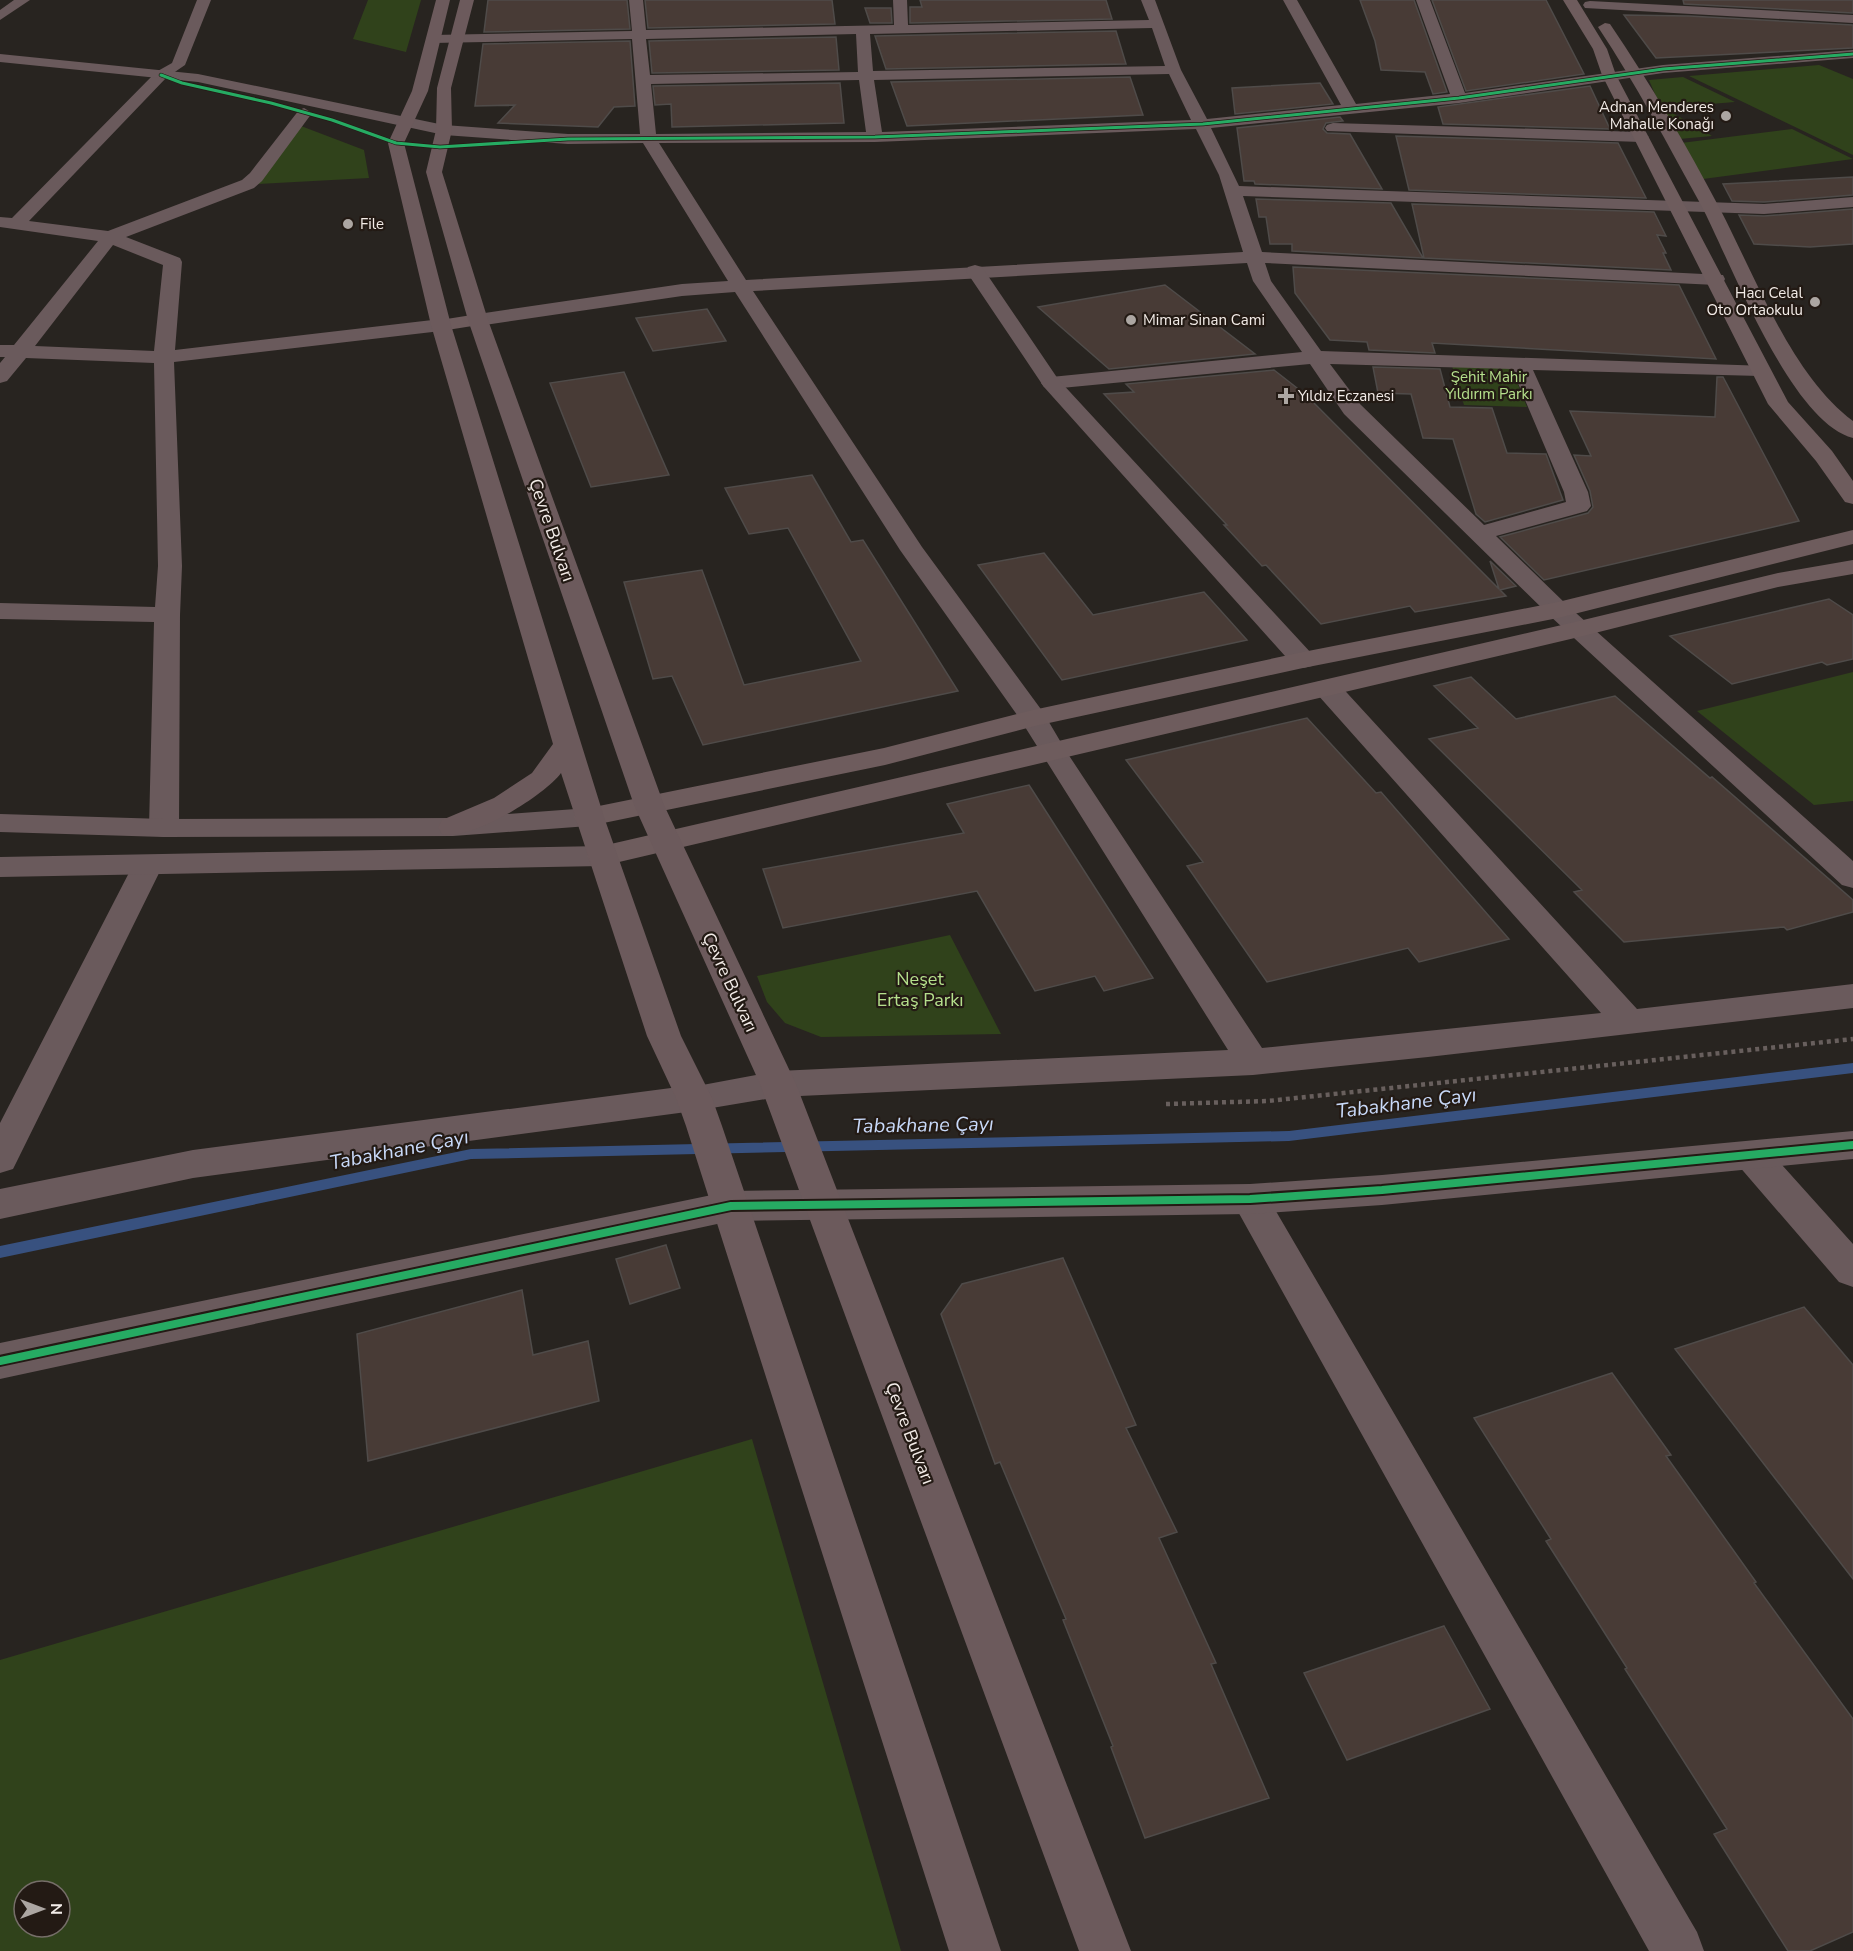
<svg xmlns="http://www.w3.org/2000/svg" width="1853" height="1951" font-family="'Nunito Sans',sans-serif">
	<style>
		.green { fill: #30421b; fill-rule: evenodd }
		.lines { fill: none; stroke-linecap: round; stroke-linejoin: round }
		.stream { fill: #38517f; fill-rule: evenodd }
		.building { fill: #483b36; stroke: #4f4b49; stroke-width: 1.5 }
		.path { stroke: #685f5d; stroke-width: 4.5; stroke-dasharray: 4 4; stroke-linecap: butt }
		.minor { fill: #6a5a5c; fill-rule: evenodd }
		.tertiary { fill: #6a5a5c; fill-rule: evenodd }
		.secondary { fill: #6e5c5d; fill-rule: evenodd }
		.primary { fill: #6c5a5c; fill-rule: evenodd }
		.cycleway-far1-casing { stroke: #231a14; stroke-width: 4.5 }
		.cycleway-casing { stroke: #231a14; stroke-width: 12 }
		.cycleway-far1 { stroke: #26ab63; stroke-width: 3 }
		.cycleway { stroke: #26ab63; stroke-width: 8 }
		.poi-dot { fill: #aca6a2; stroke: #231a14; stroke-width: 2 }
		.labels { text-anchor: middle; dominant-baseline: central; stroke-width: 4.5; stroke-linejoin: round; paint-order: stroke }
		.far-poi-label { font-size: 15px; fill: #f3ece8; stroke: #231a14; text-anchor: start }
		.far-park-label { font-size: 15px; fill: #b5e08c; stroke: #231a14 }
		.street-label { font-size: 18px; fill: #f3ece8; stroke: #231a14 }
		.park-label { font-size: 18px; fill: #b5e08c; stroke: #231a14 }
		.water-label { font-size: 20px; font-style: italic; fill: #c8d9f9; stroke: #231a14 }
	</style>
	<rect width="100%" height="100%" fill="#282420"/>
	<path class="green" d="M368,0H421L406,52L353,39Z
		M1819,65L1853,79V155L1689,76Z
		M1683,77L1735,102L1661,108L1649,80Z
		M1665,112H1671L1712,136L1679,139Z
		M301,126L364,150L369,178L258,184Z
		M1792,129L1853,159L1703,179L1681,143Z
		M1452,366L1511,367L1527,407L1464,405Z
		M1853,672V801L1814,805L1697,711Z
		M950,935L1001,1034L821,1037L785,1023L767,1002L757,976Z
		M752,1439L901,1951H0V1660ZM24,1891H60V1927H24Z"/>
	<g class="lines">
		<path class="stream" d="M1853,1063V1073L1289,1141L471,1159L0,1258V1246L471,1149L1289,1131Z"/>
	</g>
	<path class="building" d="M488,0H627L630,29L484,32Z
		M645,0H832L835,24L648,28Z
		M920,0H1106L1112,19L910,23V7H922Z
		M1360,0H1414L1447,92L1433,94L1425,72L1381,70L1375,41Z
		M1432,0H1546L1584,74L1466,91Z
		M1683,0H1853V13L1684,4Z
		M865,8H891L892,23H870Z
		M1624,15L1689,16L1853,25V48L1656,58Z
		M1116,31L1126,64L886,69L875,36Z
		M836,37L839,70L652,73L649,41Z
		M630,41L635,106L614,107L598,127L498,123L515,105L475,106L483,44Z
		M1130,77L1143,115L907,126L891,82Z
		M840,83L844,123L672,127L671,104L655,105L653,86Z
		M1320,83L1333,104L1235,114L1232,88Z
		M1590,86L1610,129L1443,124L1438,107Z
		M1340,117L1343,121L1326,123L1323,129L1327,133L1350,134L1382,189L1255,184L1254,181H1244L1237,128Z
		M1396,136L1618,143L1646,198L1409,190Z
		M1853,177V195L1764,202L1732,201L1723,184Z
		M1256,199L1391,203L1423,258L1292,251V244H1270L1266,217H1259Z
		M1412,204L1654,212L1666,236L1657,235L1666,253H1663L1671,270L1424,258Z
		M1853,209V244L1810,247L1754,244L1739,215L1764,216Z
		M1293,267L1679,285L1716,359L1432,343L1435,353L1369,350L1367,342L1330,340L1295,293Z
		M1165,285L1255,354L1109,369L1038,307Z
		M707,309L726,341L653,351L636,318Z
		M1373,367L1440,369L1450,407L1492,408L1507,453L1546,454L1563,500L1485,522L1476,514L1453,439L1423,438L1411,394L1378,393Z
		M1274,370L1306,395L1499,589L1490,561L1516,586L1500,590L1506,596L1415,612L1410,606L1321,624L1266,565L1262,566L1224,525H1227L1104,394L1134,392L1126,384Z
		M624,372L669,475L591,487L550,383Z
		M1717,377H1723L1799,521L1544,580L1500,537L1588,513L1593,507L1590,491L1574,455L1591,456L1570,411L1715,417Z
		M812,475L851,542L863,540L958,691L703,745L672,676L653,679L624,582L702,570L744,685L861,661L788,528L749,534L725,488Z
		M1044,553L1093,615L1204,592L1247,640L1062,680L978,565Z
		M1829,599L1853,615V659L1827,665L1822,662L1732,684L1670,636Z
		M1471,677L1516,719L1615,696L1710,778L1712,777L1853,900V912L1787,930L1784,927L1624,942L1574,892L1582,890L1429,739L1478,728L1434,686Z
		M1307,718L1376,793L1381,792L1509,939L1419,962L1408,948L1267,982L1187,866L1203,862L1126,760Z
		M1029,785L1153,978L1104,991L1095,976L1035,991L977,891L783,928L763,869L964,833L947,804Z
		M666,1245L680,1288L630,1304L616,1259Z
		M1063,1258L1136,1425L1126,1428L1177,1532L1159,1538L1216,1663L1211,1664L1269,1798L1145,1838L1111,1747L1113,1746L1063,1620L1066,1619L1000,1462L995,1464L941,1314L962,1284Z
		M522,1290L533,1355L588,1341L599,1401L368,1461L357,1334Z
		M1804,1307L1853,1365V1579L1675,1349Z
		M1612,1373L1671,1455L1666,1456L1756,1582L1754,1583L1853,1719V1932L1810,1951H1788L1714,1834L1727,1829L1625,1669L1627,1668L1546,1541L1551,1539L1474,1418Z
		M1444,1626L1490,1709L1347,1760L1304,1673Z"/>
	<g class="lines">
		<path class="path" d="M1166,1104L1268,1101L1853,1039"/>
		<path class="minor" d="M14,0H30L0,20V10Z
			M197,0H211L185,65L166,78L29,221L108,231L242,180L250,173L299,110L304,108L312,113L262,181L254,188L126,237L180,258L182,262L175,350L441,319L448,321L451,325L448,329L441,331L174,362L182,566L180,615L179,828L175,835L164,837L153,835L149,828L154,622L0,619V603L155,607L158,566L154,363L26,358L7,381L0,383V363L5,357H0V345H14L98,241L0,227V217L12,218L156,72L172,63ZM113,245L163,265L154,351L35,346Z
			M629,0H643L646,30L894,25L893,0H907L908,25L1149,20L1141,0H1155L1181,70L1207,119L1341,105L1283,0H1297L1356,104L1450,94L1416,0H1430L1465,93L1663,65L1853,50V58L1663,73L1459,103L1211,128L1239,186L1764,204L1853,197V207L1764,214L1243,196L1262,252L1723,275L1725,279L1723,283L1716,285L1265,263L1271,281L1321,351L1767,366L1770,370L1767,374L1760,376L1533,370L1588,492L1591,506L1587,511L1496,536L1567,605L1853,861V888L1842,885L1549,615L1344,414L1310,364L1051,389L1044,387L1041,383L1044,379L1051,377L1302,352L1253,281L1247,263L753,291L922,547L1043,712L1066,751L1262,1048L1601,1013L1317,694L1313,688L1317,682L1327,680L1337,682L1637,1009L1853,984V1008L1428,1057L1253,1075L778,1097L694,1111L681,1107L676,1098L681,1089L778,1071L1228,1050L1020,719L900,550L735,292L682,296L478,326L471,324L468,320L471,316L478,314L682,284L728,281L643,143L568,144L560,139L568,134H640L632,39L433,43L426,39L433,35L632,31ZM1152,28L1165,66L873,71L870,34ZM856,34L858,72L650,75L646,39ZM1169,74L1191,120L882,132L874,80ZM859,80L866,132L656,134L651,84ZM1196,129L1219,175L1243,252L746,280L659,143L875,142ZM1330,364L1512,369L1564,492L1566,502L1484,525L1360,404Z
			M1590,1L1853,15V23L1585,8L1583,5L1585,2Z
			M1333,123L1641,132L1649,137L1641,142L1327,131L1325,128L1327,125Z
			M148,855L159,858L163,865L18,1159L13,1169L0,1173V1123L133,865L137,858Z
			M1751,1141L1764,1145L1853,1244V1287L1839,1282L1738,1165L1733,1155L1738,1145Z
			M1250,1184L1263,1189L1697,1932L1704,1951H1649L1231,1199L1237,1189Z
			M731,1191L744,1195L750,1206L744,1217L731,1221L0,1379V1343Z"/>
		<path class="tertiary" d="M0,54L198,74L444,125L568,134L576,139L568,144L444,135L198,82L0,62Z
			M975,265L982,267L1058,379L1312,654L1316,660L1312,666L1303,668L1294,666L1044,387L966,271L968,267Z
			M589,808L600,810L604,817L600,824L589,826L453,836L164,837L0,832V814L164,819L453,818Z
			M602,846L613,849L617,856L613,863L602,866L0,877V857Z
			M694,1085L707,1089L712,1098L707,1107L694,1111L193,1178L0,1219V1189L193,1150Z
			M1853,1131V1159L1382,1205L1250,1214L731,1221L718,1217L712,1206L718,1195L731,1191L1250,1184L1382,1175Z"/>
		<path class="secondary" d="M1563,0H1577L1607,49L1616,75L1788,402L1832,451L1853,481V504L1845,502L1816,461L1768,404L1602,75L1593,49Z
			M1605,23L1610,24C1650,83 1687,146 1720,209C1755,276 1792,376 1853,421V438C1790,422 1730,260 1701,205C1668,145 1636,84 1598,27Z
			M478,314L485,316L488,320L485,324L441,331L434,329L431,325L434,321Z
			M1853,530V544L1558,618L1303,668L1035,726L885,765L589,826L578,824L574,817L578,810L589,808L884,748L1033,710L1303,652L1558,602Z
			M1853,560V574L1778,587L1579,637L602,866L591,863L587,856L591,849L602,846L1579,621L1778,573Z"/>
		<path class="primary" d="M436,0H450L428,91L404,143L451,325L604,817L681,1036L712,1098L722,1126L1001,1951H949L686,1126L676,1098L647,1036L561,773C544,796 471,841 442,834L438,827L442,820L494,798L532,773L553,744L431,325L388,143L412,91Z
			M460,0H474L451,88L452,130L442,172L488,320L664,805L796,1084L1131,1951H1079L760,1084L634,805L468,320L426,172L436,130L437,88Z"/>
		<g class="cycleway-far1-casing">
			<path id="cycleway-far1" d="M161,75L182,83L271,103L332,120L396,143L440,147L568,139L875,137L1203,124L1459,98L1663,69L1853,54"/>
		</g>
		<g class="cycleway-casing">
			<path id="cycleway" d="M0,1361L731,1206L1250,1199L1382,1190L1853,1145"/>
		</g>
		<use href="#cycleway-far1" class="cycleway-far1"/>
		<use href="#cycleway" class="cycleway"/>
	</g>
	<g class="poi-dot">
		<circle cx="1726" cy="116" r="6"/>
		<circle cx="348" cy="224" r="6"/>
		<circle cx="1815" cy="302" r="6"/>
		<circle cx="1131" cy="320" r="6"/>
		<path d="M1283 387h6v6h6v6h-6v6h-6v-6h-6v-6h6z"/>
	</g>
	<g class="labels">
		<g class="far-poi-label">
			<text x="1714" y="107" text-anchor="end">Adnan Menderes<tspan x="1714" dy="17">Mahalle Konağı</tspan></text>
			<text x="360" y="224">File</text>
			<text x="1803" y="293" text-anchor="end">Hacı Celal<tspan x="1803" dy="17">Oto Ortaokulu</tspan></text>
			<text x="1143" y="320">Mimar Sinan Cami</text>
			<text x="1298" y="396">Yıldız Eczanesi</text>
		</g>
		<g class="far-park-label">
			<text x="1489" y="377">Şehit Mahir<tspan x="1489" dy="17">Yıldırım Parkı</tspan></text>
		</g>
		<g class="street-label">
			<text transform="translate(552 530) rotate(71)">Çevre Bulvarı</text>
			<text transform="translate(730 982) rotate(65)">Çevre Bulvarı</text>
			<text transform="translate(910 1433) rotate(69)">Çevre Bulvarı</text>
		</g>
		<g class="park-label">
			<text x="920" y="979">Neşet<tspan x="920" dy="21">Ertaş Parkı</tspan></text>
		</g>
		<g class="water-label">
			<text transform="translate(1406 1103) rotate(-7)">Tabakhane Çayı</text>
			<text transform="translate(923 1125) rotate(-1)">Tabakhane Çayı</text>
			<text transform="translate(399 1150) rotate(-11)">Tabakhane Çayı</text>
		</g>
	</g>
	<g transform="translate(42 1909) rotate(90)"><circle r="28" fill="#231a14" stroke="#766e69" stroke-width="1.5"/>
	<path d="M0-4.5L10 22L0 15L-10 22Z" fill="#aca6a2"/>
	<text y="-9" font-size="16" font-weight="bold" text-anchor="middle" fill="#f3ece8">N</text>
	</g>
</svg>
